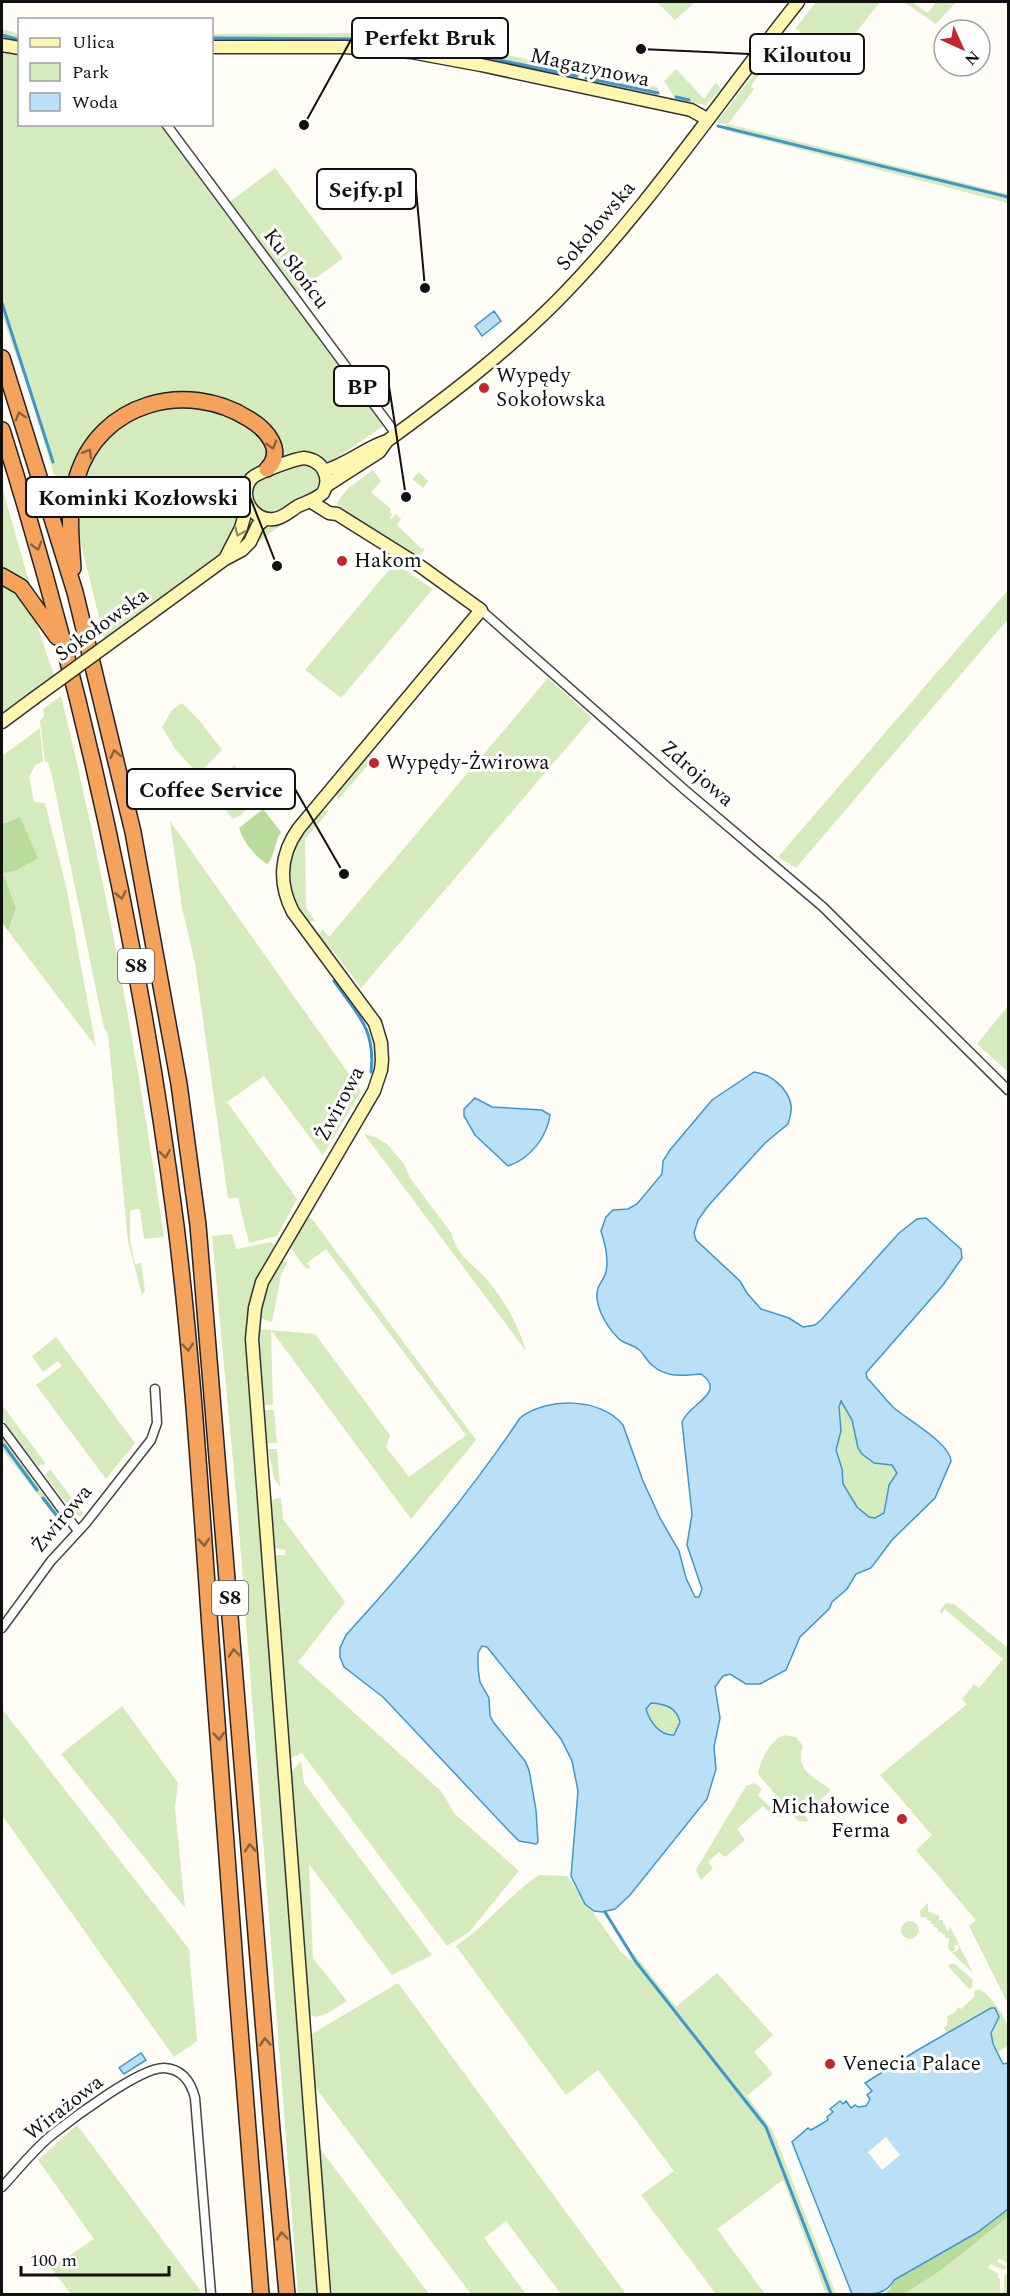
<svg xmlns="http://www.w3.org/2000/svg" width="1010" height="2296" font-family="Spectral,serif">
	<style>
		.green { fill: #d5ebbd }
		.forest { fill: #b9dc9c }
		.water { fill: #b9e0f7; stroke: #3f96cf; stroke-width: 1.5; fill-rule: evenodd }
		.pier { fill: #fffdf5 }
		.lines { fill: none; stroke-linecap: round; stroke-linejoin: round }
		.stream { stroke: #3f96cf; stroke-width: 3 }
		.street-casing { stroke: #444; stroke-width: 11 }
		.secondary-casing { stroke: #333; stroke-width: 15 }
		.highway-casing { stroke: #222; stroke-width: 18 }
		.street { stroke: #fff; stroke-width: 8 }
		.secondary { stroke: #fff6b0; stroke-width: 12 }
		.highway { stroke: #f5a25d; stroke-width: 15 }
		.secondary-bridge-casing { stroke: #333; stroke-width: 15; stroke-linecap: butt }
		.secondary-bridge { stroke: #fff6b0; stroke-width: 12 }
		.oneway { stroke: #8e613b }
		.oneway2 { stroke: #948f68 }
		.poi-dot { fill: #c4262e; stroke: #fff; stroke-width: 2 }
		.labels { text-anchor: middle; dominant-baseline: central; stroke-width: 6; stroke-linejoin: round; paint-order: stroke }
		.shield { fill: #fff; stroke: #585858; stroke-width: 1.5 }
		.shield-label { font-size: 20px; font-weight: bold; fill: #111 }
		.street-label { font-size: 21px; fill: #111; stroke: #fff }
		.poi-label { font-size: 21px; fill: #111; stroke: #fff; text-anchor: start }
		.leader { fill: none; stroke: #111; stroke-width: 2 }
		.callout-dot { fill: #111; stroke: #fff; stroke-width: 2 }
		.callout { fill: #fff; stroke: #111; stroke-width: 2 }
		.callout-label { font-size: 22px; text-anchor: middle; font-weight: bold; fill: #111 }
	</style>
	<rect width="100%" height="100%" fill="#fffdf5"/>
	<path class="green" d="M657,2H695L675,20Z
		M816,2H880L835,59L810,51L799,30L795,29Z
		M904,2H912L928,13L936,2H956L936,24Z
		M2,29L19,34V42L2,38Z
		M369,33L368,38L365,41H212V34Z
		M787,37L751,86L754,89L728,124L1008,194V203L724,130L727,124L716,123L747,83L768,62Z
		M2,50L19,53L20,124L162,125L386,424L334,460V464C326,463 323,458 316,455C306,450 295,454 285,457L283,456C281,434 268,421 250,410C193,376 118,391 82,449C72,465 68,482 65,500L62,501L28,389L2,315Z
		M486,51L582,70L581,75L575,79L490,60Z
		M676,69L704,99L716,82L721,89L706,105L676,100L664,81Z
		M586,71L657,87L660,93L654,96L587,81L585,78Z
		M275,168L343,258L296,293L228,203Z
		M171,404L220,409L259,434L267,448L266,456L243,478L239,488V508L235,526L219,554L104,638L80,540L78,493L92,458L113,432L128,420Z
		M301,466C313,466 324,476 316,488C312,495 303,496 296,500C284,506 265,522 255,503C251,494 254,487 260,481Z
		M373,470L381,481L371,492L391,509L390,512L392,514L390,518L392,519L396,514L401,519L397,525L422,549L425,547L422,554L415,556L364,525L336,504L348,488Z
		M419,472L428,481L423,488L412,479Z
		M2,487L30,585L2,567Z
		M283,522L284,523L250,548C259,531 265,526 283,522Z
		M395,563L433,589L341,698L305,670Z
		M2,584L22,600L35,619L54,675L2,714Z
		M1008,590V619L796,868L778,857Z
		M548,678L592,718L361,988L333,951L329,953L318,936L322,929L329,937Z
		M61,696C105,875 137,1055 164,1237L144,1239L140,1209L130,1210V1240L135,1264L141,1263L145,1290L142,1295L128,1241L108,1034L104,1028L52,776L48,762H45L40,721L44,716L43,709Z
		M182,703L199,720L222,750L198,774L176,750L162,727L172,710Z
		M40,728L43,762L36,764L29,777L34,802L45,803L66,886L96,1047L8,931L16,908L3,873L2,874V870L3,873L6,823L2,822V756Z
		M368,753L374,758L338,800L336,793Z
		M234,765L261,792L241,815L233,819L211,792Z
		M326,810L329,811L305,839L306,908L315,921L309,922C302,918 298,908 295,899C281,862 299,839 321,811Z
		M170,821L361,1091L323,1155L264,1076L227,1102L297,1199L277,1236L249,1243L238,1198H228L195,963L182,908Z
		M1008,1006V1072L977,1044Z
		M364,1134L375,1137L386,1143L404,1164L410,1178L452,1234C456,1256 475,1265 488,1281C506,1302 518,1325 526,1351Z
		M306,1216L313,1220L476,1440L411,1519L271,1330L273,1405H262L259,1329L315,1334L390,1435L386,1447L409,1477L466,1435L326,1249L307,1263L311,1268L306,1269L290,1247L291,1242Z
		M232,1234L236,1249L271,1242L275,1245C253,1281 246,1311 246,1353L317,2294H298L237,1504L212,1236Z
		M281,1261L288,1262L281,1275L272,1322L260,1318L269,1282Z
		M56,1337L135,1443L106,1479L36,1385L62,1366L58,1361L43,1372L32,1356Z
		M842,1401L852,1420L858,1448L862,1454L874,1463L892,1465L897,1473L887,1490L884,1513L875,1518L870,1517L857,1507L843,1484L842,1469L836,1451L841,1431L839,1407Z
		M2,1405L46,1464L37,1466L2,1418Z
		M265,1410H274L277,1443H267L265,1441L263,1412Z
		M2,1437L66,1524L64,1528L2,1449Z
		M268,1449H277L280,1487L274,1478Z
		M50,1469L83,1513L82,1516L75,1515L45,1475Z
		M281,1498L283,1519L345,1602L298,1662L441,1791L455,1814L519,1871L469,1932L447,1946L302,1753L289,1759L274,1555H285V1550L274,1548L271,1502L274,1499Z
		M946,1603L954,1604L1008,1648V2004L969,1926L976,1920L916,1850L932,1835L880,1775L967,1704L962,1699L974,1684L979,1688L1003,1659L945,1609L941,1614L940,1610Z
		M651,1703C666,1704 676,1707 680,1721L674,1735C660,1736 650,1722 646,1709Z
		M122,1706L178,1783L175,1808L185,1908L61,1754Z
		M2,1709L189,1949L197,2041L174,2057L2,1815Z
		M784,1735L796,1737L803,1746C794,1770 814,1777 831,1790L804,1814L809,1822L798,1821L758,1774C760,1761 771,1739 784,1735Z
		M301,1761L304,1783L432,1955L392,1975L309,1864L313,1958L347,2001L326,2014L316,2017L309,2014L290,1773Z
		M754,1783L762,1789L758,1795L773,1810L778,1807L780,1808L782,1812L780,1817L772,1815L763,1806L737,1829L745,1840L725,1857L719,1852L708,1862L713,1868L701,1880L696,1870L746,1786Z
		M539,1875L567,1876L621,1952L633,1962L630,1957L633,1952L676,2007L717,1973L773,2035L754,2052L773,2074L747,2096L773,2131L836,2294H826L783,2180L717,2229L765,2294H716L641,2195L674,2171L598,2070L566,2095L456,1946C486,1926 509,1895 539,1875Z
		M928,1903V1911L939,1916V1920H943V1924L946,1925V1930H949L950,1926L959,1944L954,1946L955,1950L952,1952L948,1949L949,1938H945V1935L938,1931V1928L934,1927V1924H931V1921L927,1920V1917L921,1918L920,1911Z
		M901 1930a9 9 0 1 1 18 0a9 9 0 1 1-18 0Z
		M959,1945L973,1973L952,1953L959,1949Z
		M951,1964H955L973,1980L972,1987L969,1989L948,1966Z
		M398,1983L626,2294H561L506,2221L484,2238L526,2294H471L315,2087L308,2036Z
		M978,1989C989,1992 1004,2016 1008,2026C1010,2032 1008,2040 1008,2046L996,2053L991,2033L997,2022L991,2008L947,2033L944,2028L947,2025L948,2019L946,2017L955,2012L958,2007L961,2009L975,1996L974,1992Z
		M77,2125L200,2290V2294H71L51,2268L94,2239L38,2160Z
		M318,2146L429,2294H332Z
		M1008,2217V2253L1006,2256L1008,2257V2263L999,2258L997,2262L1008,2267L1004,2270L990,2264L988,2268L999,2274L997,2276L1000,2279V2294L1004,2291V2276L1008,2273V2294H904L940,2271Z"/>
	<path class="forest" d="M263,809L281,832C274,842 275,857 267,864C255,857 243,841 239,828Z
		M20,817L38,858L15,871L3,873L16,908L8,931L2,922V822L6,823Z
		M1008,2209V2217L940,2271L904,2294H884L890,2289L894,2280L978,2232Z"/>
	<path class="water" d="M494,311L501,321L482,336L475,326Z
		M754,1072C771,1074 788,1088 791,1105C792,1111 790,1118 788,1124L765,1143L708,1206L698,1220L694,1233L696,1240L740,1281L747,1293L761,1309L789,1318L803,1327L815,1325L821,1320L899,1233L917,1219L926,1218L961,1249L962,1258L943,1285L866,1373L867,1378C876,1387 884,1398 893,1407C906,1419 950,1443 951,1461L935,1498L892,1540L871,1568L856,1574L847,1589L832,1602L829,1609L800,1637L786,1670L760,1684H746L730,1674L723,1676L715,1687L720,1718L714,1747L716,1769L707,1799L630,1895L615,1909L602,1912L594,1911L585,1904L571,1876L578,1791L572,1761L561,1739L487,1647L482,1646L478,1653V1668L480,1682L489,1698L490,1716L494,1723L525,1761L529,1770L536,1810L538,1842L536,1844L519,1841L509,1831L383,1697L344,1667L340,1657V1648L346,1635C409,1566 468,1496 520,1418C547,1397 600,1397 623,1425L643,1481L660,1518L679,1551L686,1578L695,1597H699L702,1589L687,1545L692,1514L682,1422C688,1404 728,1393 701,1374C683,1375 669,1379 653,1366C647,1362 644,1353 638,1349C632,1344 623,1344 618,1338C607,1327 593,1305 598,1288C600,1283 605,1277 606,1272C609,1258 605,1243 601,1231L606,1217L613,1210L628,1209L637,1204L662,1174L663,1161L670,1150L712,1100ZM841,1401L852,1420L858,1448L862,1454L874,1463L892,1465L897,1473L889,1485L884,1513L875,1518L869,1517L857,1507L843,1484L842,1469L836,1450L841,1431L839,1407ZM651,1703C666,1704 676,1707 680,1722L674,1735C660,1736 650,1722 646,1709Z
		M475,1098L492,1107L542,1110L550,1115C547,1137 530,1159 508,1166L475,1135L464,1116V1109Z
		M991,2008H995L999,2017L991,2033L993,2044L1003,2064L1008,2063V2209L978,2232L894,2280C886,2296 871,2294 852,2294L792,2142L808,2128L811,2130L828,2120L827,2117L833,2112L830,2109L840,2101L843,2104L846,2101L851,2108L855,2105L858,2107L866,2106L870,2099L867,2095L872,2091L865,2083L916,2051Z
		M141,2053L146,2060L124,2074L119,2068Z"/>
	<path class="pier" d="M886,2137L900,2155L882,2170L868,2152Z"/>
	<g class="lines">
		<path class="stream" d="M2,35L20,40
			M212,38L361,39
			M376,40L469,54
			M489,58L577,76
			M586,78L658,93
			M676,97L689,100
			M718,126L1008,197
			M2,303L53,462
			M334,981C357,1014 376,1029 371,1072
			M4,1445L37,1490
			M43,1498L63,1524
			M605,1912L636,1962L766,2127L831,2294"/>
		<g class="street-casing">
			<path id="street" d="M166,124L396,434
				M481,610L685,790L823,907L1008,1090
				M2,1428L78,1531
				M2,1628L51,1561L86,1523L151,1440L157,1423L155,1389
				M2,2187C18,2170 34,2149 53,2134C73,2118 141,2067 164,2068C182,2069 191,2082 195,2098L211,2294"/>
		</g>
		<g class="secondary-casing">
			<path id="secondary" d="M2,45L20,48
				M212,47H345L411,52L481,65L691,110L707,119
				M304,458C322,460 332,477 323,493C315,500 307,502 298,506C290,511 283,518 274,519C252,522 237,494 252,478C258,472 295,459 304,458Z
				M324,471C348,464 365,448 387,441
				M326,486L379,452L387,441C446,398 504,354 556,302C646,211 718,102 798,2
				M310,501L329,513L337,514L420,566L481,610L299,828C280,854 278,883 293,912L375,1023L381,1043L382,1060L381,1070L374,1091L262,1282L255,1308L252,1339L324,2294
				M225,559L241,528L248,503
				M132,627L225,559L242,550L250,542L258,525L265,519
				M2,722L33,699"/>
		</g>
		<g class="highway-casing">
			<path id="highway" d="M2,358L75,592L133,832L179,1084L198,1225L272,2130L287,2294
				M2,430C84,690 141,956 176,1226C193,1364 201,1503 211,1642C227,1859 243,2077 261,2294
				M73,568C71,538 67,507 77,477C99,403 186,379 249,419C266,429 286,451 267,469
				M2,576L21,587L57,637"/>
		</g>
		<use href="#street" class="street"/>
		<use href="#secondary" class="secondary"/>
		<use href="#highway" class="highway"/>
		<g class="secondary-bridge-casing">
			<path id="secondary-bridge" d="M33,699L132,627"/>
		</g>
		<use href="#secondary-bridge" class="secondary-bridge"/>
	</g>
	<defs><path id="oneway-chevron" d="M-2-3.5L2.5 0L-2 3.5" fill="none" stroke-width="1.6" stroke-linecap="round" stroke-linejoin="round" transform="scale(1.5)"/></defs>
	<g class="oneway">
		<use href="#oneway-chevron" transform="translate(20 416) rotate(-107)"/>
		<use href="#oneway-chevron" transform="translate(272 445) rotate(73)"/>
		<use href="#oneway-chevron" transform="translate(88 453) rotate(-58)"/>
		<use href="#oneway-chevron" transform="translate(37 546) rotate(74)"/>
		<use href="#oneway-chevron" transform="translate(115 754) rotate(-103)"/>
		<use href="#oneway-chevron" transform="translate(121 895) rotate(79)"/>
		<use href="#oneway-chevron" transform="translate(165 1154) rotate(82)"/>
		<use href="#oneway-chevron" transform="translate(188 1347) rotate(84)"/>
		<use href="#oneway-chevron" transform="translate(204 1542) rotate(86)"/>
		<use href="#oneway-chevron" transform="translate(234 1653) rotate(-95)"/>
		<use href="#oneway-chevron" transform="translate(219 1736) rotate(86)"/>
		<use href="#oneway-chevron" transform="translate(250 1848) rotate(-94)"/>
		<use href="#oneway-chevron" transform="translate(265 2042) rotate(-94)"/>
		<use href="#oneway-chevron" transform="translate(282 2236) rotate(-95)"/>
	</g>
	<use class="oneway2" href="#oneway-chevron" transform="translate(239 532) rotate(113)"/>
	<g class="poi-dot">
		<circle cx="484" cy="388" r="6"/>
		<circle cx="342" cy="561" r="6"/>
		<circle cx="374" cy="763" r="6"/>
		<circle cx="902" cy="1819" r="6"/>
		<circle cx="830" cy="2064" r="6"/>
	</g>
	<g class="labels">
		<g class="shield">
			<rect x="118" y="949" width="36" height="34" rx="4.5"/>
			<rect x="212" y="1581" width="36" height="34" rx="4.5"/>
		</g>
		<g class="shield-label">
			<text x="136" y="966">S8</text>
			<text x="230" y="1598">S8</text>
		</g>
		<g class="street-label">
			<text transform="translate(590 68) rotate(12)">Magazynowa</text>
			<text transform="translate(596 226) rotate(-50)">Sokołowska</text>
			<text transform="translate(296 269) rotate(53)">Ku Słońcu</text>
			<text transform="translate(102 625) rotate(-36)">Sokołowska</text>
			<text transform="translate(697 774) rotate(41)">Zdrojowa</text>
			<text transform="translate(340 1104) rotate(-62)">Żwirowa</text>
			<text transform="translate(62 1519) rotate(-50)">Żwirowa</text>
			<text transform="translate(64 2108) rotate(-38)">Wirażowa</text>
		</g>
		<g class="poi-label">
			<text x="496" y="376">Wypędy<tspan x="496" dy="24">Sokołowska</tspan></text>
			<text x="354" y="561">Hakom</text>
			<text x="386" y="763">Wypędy-Żwirowa</text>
			<text x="890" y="1807" text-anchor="end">Michałowice<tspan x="890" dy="24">Ferma</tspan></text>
			<text x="842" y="2064">Venecia Palace</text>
		</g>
	</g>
	<path class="leader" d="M304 125L352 38M641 49L750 54M425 288L416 189M406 497L389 386M277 566L250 497M344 874L295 789"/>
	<g class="callout-dot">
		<circle cx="304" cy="125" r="6"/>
		<circle cx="641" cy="49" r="6"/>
		<circle cx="425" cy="288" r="6"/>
		<circle cx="406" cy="497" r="6"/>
		<circle cx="277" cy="566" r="6"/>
		<circle cx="344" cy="874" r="6"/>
	</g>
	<g class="callout">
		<rect x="352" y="18" width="156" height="40" rx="6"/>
		<rect x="750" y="34" width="114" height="40" rx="6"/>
		<rect x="317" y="169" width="99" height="40" rx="6"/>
		<rect x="334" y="366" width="55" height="40" rx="6"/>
		<rect x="26" y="477" width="224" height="40" rx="6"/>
		<rect x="127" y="769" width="168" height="40" rx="6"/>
	</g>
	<g class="callout-label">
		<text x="430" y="45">Perfekt Bruk</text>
		<text x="807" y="62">Kiloutou</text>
		<text x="366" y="197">Sejfy.pl</text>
		<text x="362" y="394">BP</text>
		<text x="138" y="505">Kominki Kozłowski</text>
		<text x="211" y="797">Coffee Service</text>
	</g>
	<rect width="1010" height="2296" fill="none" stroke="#111111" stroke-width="6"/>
	<rect x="18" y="18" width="195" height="108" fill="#ffffff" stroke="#a0a0a0" stroke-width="1.5"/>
	<rect x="30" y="38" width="30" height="9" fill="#fff6b0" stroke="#a0a0a0" stroke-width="1.5"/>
	<text x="72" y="48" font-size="18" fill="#111111">Ulica</text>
	<rect x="30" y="63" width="30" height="18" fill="#d5ebbd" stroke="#a0a0a0" stroke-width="1.5"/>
	<text x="72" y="78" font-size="18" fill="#111111">Park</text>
	<rect x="30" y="93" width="30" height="18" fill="#b9e0f7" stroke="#a0a0a0" stroke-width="1.5"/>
	<text x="72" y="108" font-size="18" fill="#111111">Woda</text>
	<g transform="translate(962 48) rotate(135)"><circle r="28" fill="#ffffff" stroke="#a0a0a0" stroke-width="1.5"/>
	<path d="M0-4.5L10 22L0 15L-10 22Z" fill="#c4262e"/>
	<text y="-9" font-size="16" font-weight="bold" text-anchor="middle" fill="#111111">N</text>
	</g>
	<path d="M21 2266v9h148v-9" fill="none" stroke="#111111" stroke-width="3"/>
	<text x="30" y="2266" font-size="18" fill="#111111" stroke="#ffffff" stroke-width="4.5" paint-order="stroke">100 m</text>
</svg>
